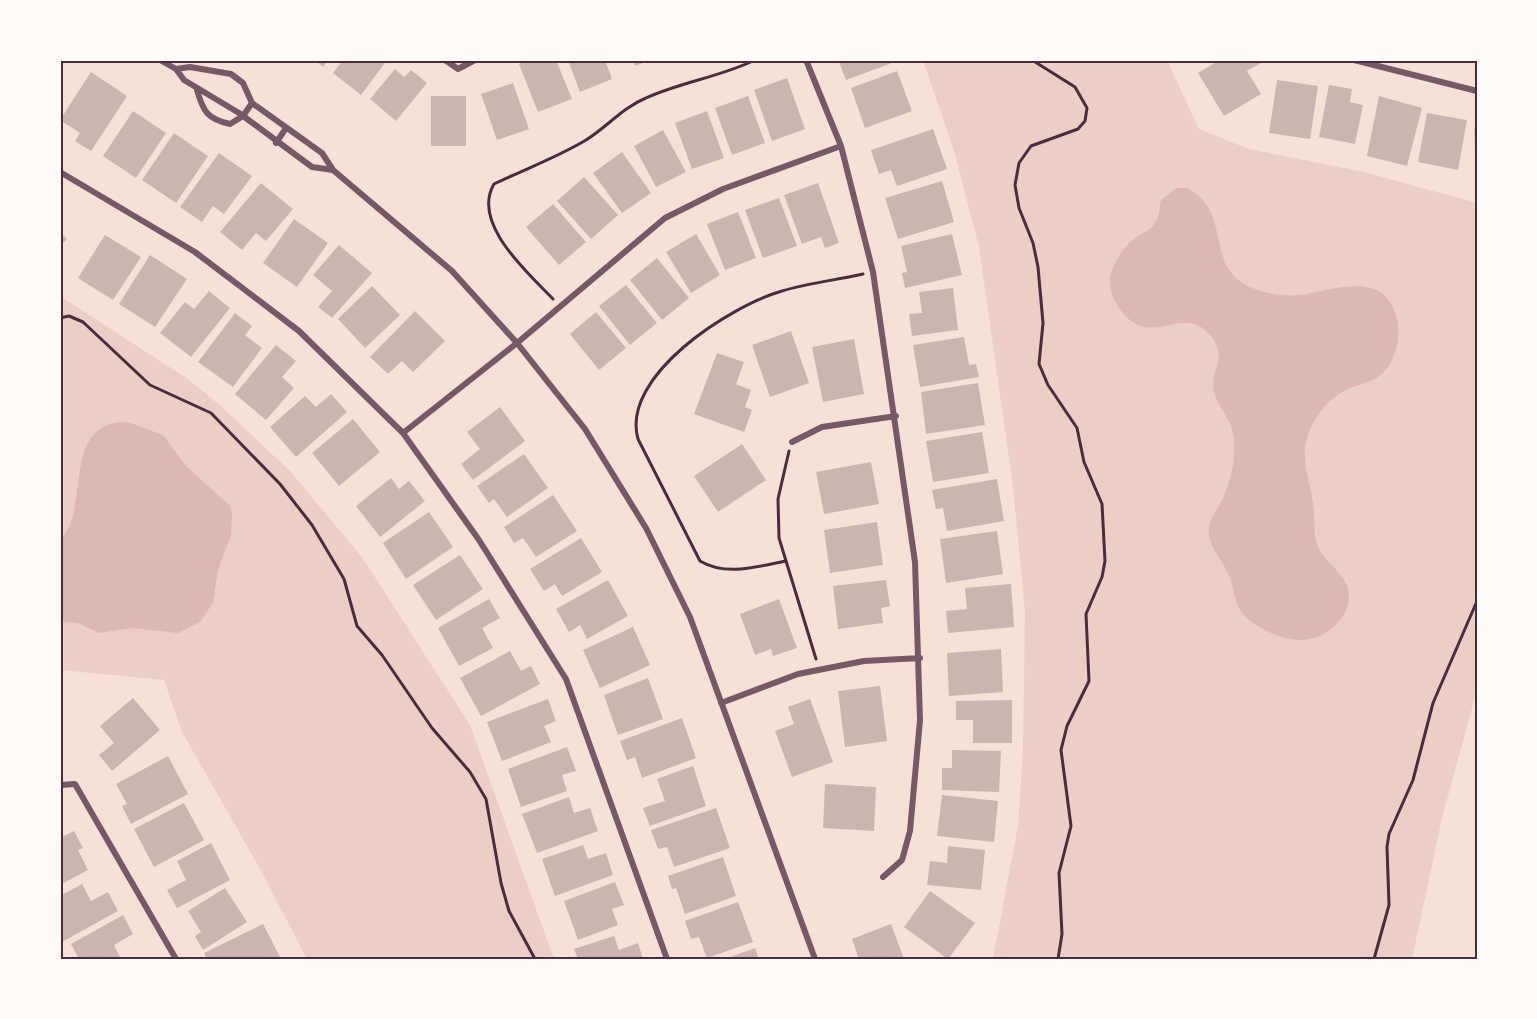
<svg xmlns="http://www.w3.org/2000/svg" width="1537" height="1019" font-family="Overpass,sans-serif">
	<style>
		.green { fill: #ebcfc5 }
		.water { fill: #dcb8b0 }
		.building { fill: #ccb4b1 }
		.lines { fill: none; stroke-linecap: round; stroke-linejoin: round }
		.path { stroke: #4a2c40; stroke-width: 3 }
		.minor { stroke: #755966; stroke-width: 6 }
		.neatline { fill: none; stroke: #4a2c40; stroke-width: 2 }
	</style>
	<rect width="100%" height="100%" fill="#f7e1d7"/>
	<path class="green" d="M923,60H1167L1199,129L1249,149L1364,172L1477,203V690L1442,818L1412,959H993L1018,826L1023,748L1025,612L1013,486L979,247L954,151Z
		M60,296L188,379L222,407L290,471L362,557L470,725L554,959H307L259,867L182,732L164,680L60,670Z"/>
	<path class="water" d="M1176,188H1187C1236,214 1200,268 1255,289C1271,295 1289,297 1306,294C1338,289 1382,271 1396,315C1402,337 1396,367 1375,379C1363,385 1350,386 1339,394C1324,404 1315,418 1308,434C1299,461 1312,485 1314,511C1315,524 1313,537 1319,549C1328,567 1349,574 1349,597C1349,609 1343,617 1335,625C1311,651 1273,639 1248,619C1235,609 1235,593 1230,578C1225,562 1209,549 1209,532C1208,521 1216,512 1221,502C1231,483 1237,455 1233,433C1230,418 1218,406 1214,392C1209,371 1229,359 1211,336C1189,310 1169,331 1144,327C1125,323 1107,296 1110,277C1112,265 1123,247 1134,239C1141,234 1149,231 1154,224C1160,217 1159,208 1161,200Z
		M128,422L163,435L186,466L230,506L232,514L231,535L218,570L213,603L200,622L178,633L132,628L99,633L78,623L60,622V539C92,512 59,420 128,422Z"/>
	<path class="building" d="M315,60H328L323,67Z
		M343,60H387L361,95L333,73Z
		M528,60H556L572,99L538,112L519,64Z
		M568,60H605L612,79L580,92Z
		M633,60H650L635,66Z
		M838,60H900L846,80Z
		M1220,60H1259L1261,63L1247,71L1261,94L1224,116L1198,73Z
		M395,69L404,77L411,70L427,83L396,121L370,99Z
		M897,71L912,111L865,128L851,88Z
		M91,72L127,96L91,151L75,141L80,133L60,120Z
		M787,78L805,129L772,141L754,90Z
		M1277,80L1318,86L1310,139L1269,133Z
		M513,83L529,129L497,140L481,94Z
		M1329,85L1352,89L1350,102L1363,105L1355,144L1319,137Z
		M431,96H466V146H431Z
		M748,96L765,143L732,155L715,108Z
		M1379,96L1422,108L1407,166L1367,156Z
		M133,111L166,133L136,178L103,156Z
		M707,111L724,158L692,169L675,123Z
		M1427,113L1467,120L1458,170L1418,162Z
		M933,129L947,169L897,186L891,170L879,174L871,150Z
		M1474,129H1477V154H1475Z
		M663,130L686,172L656,187L634,146Z
		M174,133L208,156L176,203L142,180Z
		M622,152L651,193L622,213L593,173Z
		M219,153L252,176L224,214L213,206L202,222L180,207Z
		M584,177L618,215L591,239L557,201Z
		M942,181L954,222L898,239L885,198Z
		M261,183L293,209L266,241L256,233L242,250L220,232Z
		M818,183L839,243L825,248L821,237L802,244L784,195Z
		M779,198L797,246L763,258L745,210Z
		M553,204L586,242L559,265L526,227Z
		M738,212L756,258L725,270L707,224Z
		M294,219L328,243L297,287L263,263Z
		M60,232L67,239L60,246Z
		M696,234L720,275L691,293L666,252Z
		M952,234L962,275L905,288L902,273L907,272L901,246Z
		M105,235L141,257L113,300L78,278Z
		M339,245L372,273L332,318L318,307L332,291L313,275Z
		M150,255L187,279L155,327L119,304Z
		M657,258L689,298L662,320L630,280Z
		M626,285L657,323L630,345L599,306Z
		M372,286L400,315L365,348L338,319Z
		M953,288L958,330L912,336L909,314L922,313L919,292Z
		M209,291L230,308L191,357L160,333L185,302L194,309Z
		M415,311L445,341L413,372L402,361L388,374L370,357Z
		M596,312L626,348L599,370L570,334Z
		M235,313L252,326L245,335L262,348L233,387L198,362Z
		M791,331L809,383L770,397L752,345Z
		M964,337L969,365L976,364L979,377L920,387L913,345Z
		M854,339L864,394L823,402L812,347Z
		M276,345L296,361L282,377L294,388L266,420L235,394Z
		M717,353L744,362L736,384L751,390L745,407L752,410L744,432L694,414Z
		M978,383L985,425L926,434L921,392Z
		M331,394L347,412L296,457L270,427L305,396L316,407Z
		M500,407L525,441L473,480L461,464L480,449L467,432Z
		M353,419L380,452L339,486L312,453Z
		M982,432L989,473L933,482L926,441Z
		M742,444L766,480L718,512L694,476Z
		M524,454L548,488L507,517L494,499L489,503L477,486Z
		M871,462L879,504L824,514L816,472Z
		M391,478L399,489L409,481L425,501L380,537L356,506Z
		M997,479L1004,521L947,531L943,508L936,509L932,490Z
		M553,495L577,531L536,557L523,538L514,543L504,527Z
		M429,512L453,547L406,579L383,543Z
		M877,522L883,565L830,573L824,530Z
		M997,531L1003,574L946,583L940,539Z
		M581,538L602,572L562,596L555,584L544,591L530,569Z
		M460,555L483,589L436,620L413,585Z
		M608,580L628,616L587,639L580,625L569,632L556,609Z
		M886,580L890,606L881,608L883,623L838,629L833,586Z
		M1011,584L1014,627L948,633L946,611L967,609L965,588Z
		M489,599L500,618L482,628L493,648L459,666L438,628Z
		M779,599L797,648L773,656L771,649L755,655L740,614Z
		M633,627L650,665L600,688L583,650Z
		M1001,649L1003,692L949,696L947,653Z
		M510,651L521,671L531,666L540,684L481,716L460,678Z
		M648,678L663,719L618,735L604,695Z
		M880,686L887,741L845,747L838,691Z
		M133,698L160,730L112,771L99,755L114,743L100,726Z
		M548,699L556,721L544,726L551,742L502,761L487,722Z
		M810,699L833,762L792,777L775,731L794,724L788,707Z
		M1012,700V743H973V720H956V701Z
		M682,718L696,758L642,778L635,757L627,760L620,741Z
		M567,747L576,771L562,775L567,791L521,807L508,769Z
		M952,750L1001,751L999,792L942,790V768H952Z
		M168,756L188,794L131,824L122,806L127,804L116,784Z
		M693,766L706,806L650,826L643,808L665,801L657,779Z
		M825,784L876,787L874,831L823,828Z
		M942,795L998,801L994,842L937,836Z
		M569,797L574,813L590,808L598,831L537,853L522,814Z
		M184,803L204,840L154,867L134,829Z
		M716,808L730,848L674,867L667,847L658,849L651,830Z
		M74,831L83,848L78,850L88,870L60,885V838Z
		M211,843L230,880L177,908L167,890L186,880L177,861Z
		M583,845L588,859L606,853L613,875L555,896L542,859Z
		M948,846L985,850L981,890L927,885L930,861L947,863Z
		M723,857L736,896L685,914L676,888L672,889L668,876Z
		M615,882L624,905L612,909L618,925L578,940L564,901Z
		M82,884L91,901L108,892L118,911L60,943V896Z
		M225,888L247,922L203,950L195,936L201,932L188,911Z
		M930,891L975,923L948,959L904,927Z
		M738,902L753,942L707,958L699,937L691,939L685,921Z
		M123,915L133,934L114,945L121,959H79L71,944Z
		M263,924L281,959H207L204,953Z
		M891,924L904,959H859L852,939Z
		M614,936L619,950L638,943L643,959H578L574,949Z
		M755,948L759,959H725Z"/>
	<g class="lines">
		<path class="path" d="M1032,60L1075,87L1087,108L1085,121L1078,129L1031,146L1019,163L1015,185L1019,208L1033,243L1038,267L1043,323L1039,364L1048,385L1077,428L1084,462L1102,504L1105,561L1102,577L1086,614L1089,681L1067,726L1061,750L1071,826L1059,873L1062,934L1058,959
			M553,299C527,272 471,223 494,184C525,169 556,158 586,140C607,127 622,108 646,98C681,82 720,77 755,60
			M60,318L69,316L83,322L150,385L211,413L280,484L312,525L344,579L357,626L382,655L432,728L470,772L486,799L501,883L509,911L535,959
			M789,451L778,499L779,538L816,659
			M786,561C758,566 727,577 700,561L638,439C620,376 730,306 782,291C808,283 837,280 863,274
			M1374,959L1389,905L1387,847L1389,834L1413,780L1433,703L1477,601"/>
		<path class="minor" d="M160,60L176,69L184,80L239,113L312,167L333,170
			M445,60L458,69L475,60
			M806,60L841,146L873,272L915,562L920,720L910,831L902,860L883,877
			M1354,60L1477,91
			M176,69L190,67L231,74L243,83L252,103L322,153L333,170L452,271L517,343L585,429L646,528L690,617L815,959
			M197,90C203,111 207,119 230,124L243,116L252,103
			M276,143L286,128
			M60,172L195,252L299,331L403,433L479,540L566,679L667,959
			M403,433L517,343L665,218L723,189L841,146
			M792,442L822,427L896,416
			M721,703L798,674L864,661L920,658
			M60,785L75,784L176,959"/>
	</g>
	<rect width="1537" height="1019" fill="none" stroke="#fffaf5" stroke-width="123"/>
	<rect x="62" y="62" width="1414" height="896" class="neatline"/>
</svg>
